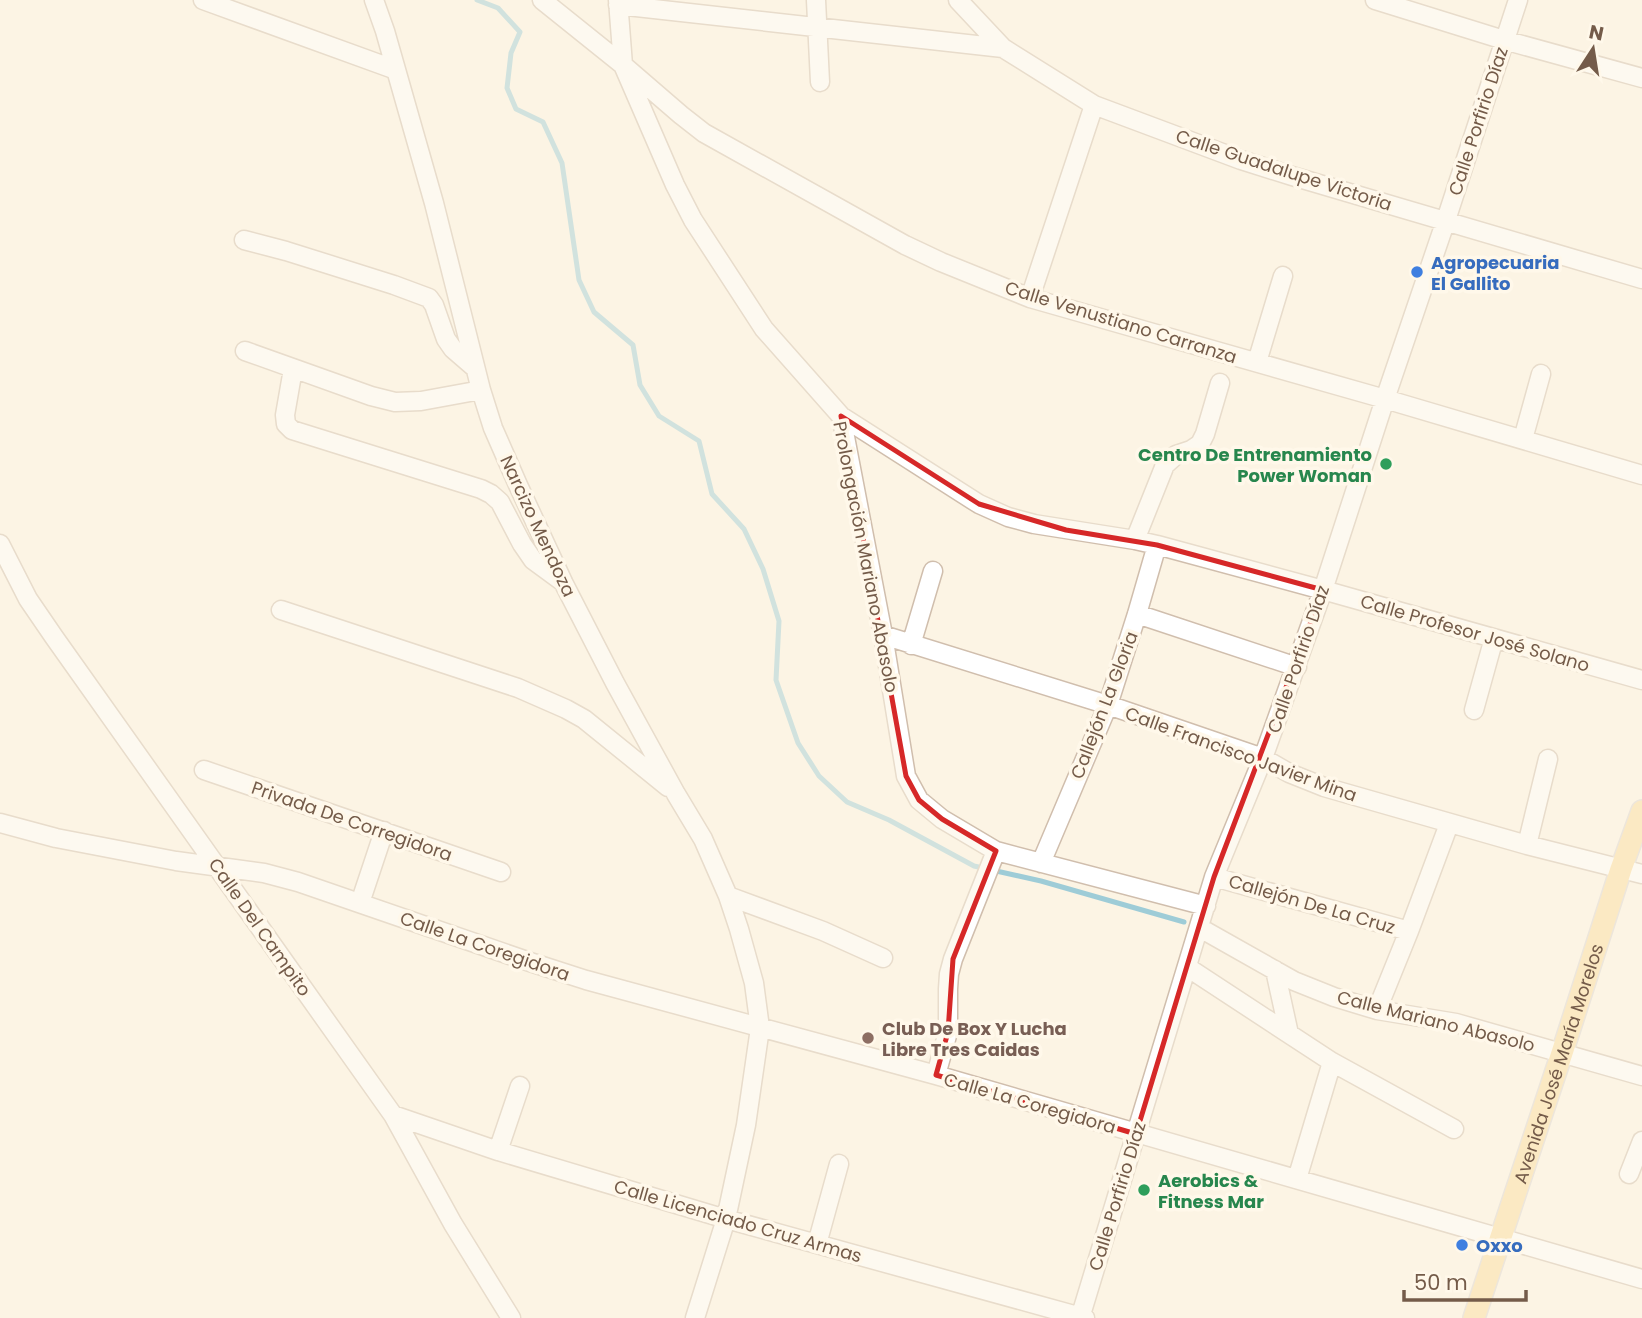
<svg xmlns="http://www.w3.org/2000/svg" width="1642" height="1318" font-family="Poppins,sans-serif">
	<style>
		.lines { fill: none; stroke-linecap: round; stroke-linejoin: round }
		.stream { stroke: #9eccd7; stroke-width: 5 }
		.minor-casing { stroke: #d0bead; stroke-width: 21 }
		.major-casing { stroke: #dbd4d0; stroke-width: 24 }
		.minor { stroke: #fff; stroke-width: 18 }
		.major { stroke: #fbdc9c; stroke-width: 21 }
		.marked { fill: none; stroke: #d62828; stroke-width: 5; stroke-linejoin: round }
		.shop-dot { fill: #3f7fe0; stroke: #fff8ea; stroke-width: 2.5 }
		.leisure-dot { fill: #2e9e5b; stroke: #fff8ea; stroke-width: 2.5 }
		.education-dot { fill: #8d6e63; stroke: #fff8ea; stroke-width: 2.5 }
		.labels { text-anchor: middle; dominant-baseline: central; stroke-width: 7; stroke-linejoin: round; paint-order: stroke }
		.street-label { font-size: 18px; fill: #745b49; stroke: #fff8ea }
		.shop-label { font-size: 18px; font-weight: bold; fill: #366cbe; stroke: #fff8ea; text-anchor: start }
		.leisure-label { font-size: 18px; font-weight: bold; fill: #27864d; stroke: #fff8ea; text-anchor: end }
		.education-label { font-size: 18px; font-weight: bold; fill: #785e54; stroke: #fff8ea; text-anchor: start }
	</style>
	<rect width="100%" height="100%" fill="#fcf4e4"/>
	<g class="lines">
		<path class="stream" d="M477,0L498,8L520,32L511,53L507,88L516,109L543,122L562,163L579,280L594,312L633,345L640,385L659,416L699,441L712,494L744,529L763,569L779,621L776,680L798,743L819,776L847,802L889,820L974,866L1041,881L1184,922"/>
		<g class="minor-casing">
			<path id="minor" d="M203,0L396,70
				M374,0L385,31L434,203L481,390L493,428L518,485L563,582L615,683L676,794L703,839L728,896L739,929L754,983L760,1028L746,1125L726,1219L695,1318
				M542,0L623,65L681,115L704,133L905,245L941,262L1030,298L1385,399L1642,475
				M618,0L623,65L675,185L693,220L764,329L841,416L883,635L906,776L919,800L942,819L996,851L1206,906
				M816,0L820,82
				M958,0L1003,48L1094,105L1241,160L1292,176L1642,279
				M1375,0L1504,40L1642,78
				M618,5L1003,48
				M244,240L286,251L394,285L429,298L434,305L446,339L453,349L475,368
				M1030,298L1094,105
				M245,351L371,396L395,402L421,401L481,390
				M1257,362L1283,276
				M293,369L285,415L286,424L292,430L481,489L491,494L500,502L522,544L533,560L563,582
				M841,416L979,504L1008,517L1034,524L1135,540L1157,545L1323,590L1642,680
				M1523,439L1541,374
				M1135,540L1165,465L1176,455L1191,450L1200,444L1205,434L1220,383
				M0,544L28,599L54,637L393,1115L453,1224L511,1318
				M281,610L518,688L566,709L584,719L668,787
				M1137,614L1297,667
				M883,635L1108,705L1263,758L1289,773L1324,787L1527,845L1642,874
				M911,645L933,571
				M1474,710L1494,638
				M204,770L501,872
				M0,823L56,838L176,861L264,873L298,882L530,962L586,980L936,1075L1642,1279
				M1527,845L1548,759
				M1041,863L1108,705L1137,614L1157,545
				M1214,877L1409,931
				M728,896L823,931L883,958
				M360,903L384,831
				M1200,928L1294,981L1334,997L1377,1010L1456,1023L1642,1076
				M1187,967L1332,1062L1454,1129
				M1275,970L1289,1034
				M1377,1010L1409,931L1449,824
				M936,1075L948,1032V989L949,974L953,959L996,851
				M393,1115L498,1151L726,1219L1085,1318
				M498,1151L520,1086
				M1629,1174L1642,1141
				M1297,1179L1332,1062
				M817,1244L839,1164
				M1080,1318L1214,877L1263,758L1323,590L1385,399L1446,220L1518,0"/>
		</g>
		<g class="major-casing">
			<g id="major">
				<path id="s1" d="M1474,1318L1562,1053L1621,869L1642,811"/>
			</g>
		</g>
		<use href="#minor" class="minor"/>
		<use href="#major" class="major"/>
	</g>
	<path d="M0 0H1642V1318H0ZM841,416L979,504L1066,530L1157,545L1323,590L1214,877L1136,1134L936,1075L948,1032L953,959L996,851L942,819L919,800L906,776Z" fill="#fcf4e4" fill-opacity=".55" fill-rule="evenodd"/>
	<path class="marked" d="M841,416L979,504L1066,530L1157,545L1323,590L1214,877L1136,1134L936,1075L948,1032L953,959L996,851L942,819L919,800L906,776Z"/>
	<g class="shop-dot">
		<circle cx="1417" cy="272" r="7"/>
		<circle cx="1462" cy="1245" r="7"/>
	</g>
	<g class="leisure-dot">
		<circle cx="1386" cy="464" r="7"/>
		<circle cx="1144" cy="1190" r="7"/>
	</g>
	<circle class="education-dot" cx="868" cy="1038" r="7"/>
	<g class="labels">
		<g class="street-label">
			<text transform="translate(1478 121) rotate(-72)">Calle Porfirio Díaz</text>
			<text transform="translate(1284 170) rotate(18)">Calle Guadalupe Victoria</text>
			<text transform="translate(1121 322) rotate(17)">Calle Venustiano Carranza</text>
			<text transform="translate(538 526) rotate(65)">Narcizo Mendoza</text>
			<text transform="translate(866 557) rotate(79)">Prolongación Mariano Abasolo</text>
			<text transform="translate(1475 633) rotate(16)">Calle Profesor José Solano</text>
			<text transform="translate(1298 659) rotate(-71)">Calle Porfirio Díaz</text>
			<text transform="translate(1104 705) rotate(-69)">Callejón La Gloria</text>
			<text transform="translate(1241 754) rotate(20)">Calle Francisco Javier Mina</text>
			<text transform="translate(352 821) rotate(19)">Privada De Corregidora</text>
			<text transform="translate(1312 904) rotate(16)">Callejón De La Cruz</text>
			<text transform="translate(260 927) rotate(55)">Calle Del Campito</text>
			<text transform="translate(485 946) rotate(19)">Calle La Coregidora</text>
			<text transform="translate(1436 1021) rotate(14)">Calle Mariano Abasolo</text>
			<text stroke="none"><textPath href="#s1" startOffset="268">Avenida José María Morelos</textPath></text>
			<text transform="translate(1030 1103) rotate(16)">Calle La Coregidora</text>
			<text transform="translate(1117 1196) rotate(-73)">Calle Porfirio Díaz</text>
			<text transform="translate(738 1221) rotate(16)">Calle Licenciado Cruz Armas</text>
		</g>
		<g class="shop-label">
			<text x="1431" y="262">Agropecuaria<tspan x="1431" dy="21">El Gallito</tspan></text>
			<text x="1476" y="1245">Oxxo</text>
		</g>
		<g class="leisure-label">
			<text x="1372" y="454">Centro De Entrenamiento<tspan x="1372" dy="21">Power Woman</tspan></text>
			<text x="1158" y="1180" text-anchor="start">Aerobics &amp;<tspan x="1158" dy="21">Fitness Mar</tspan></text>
		</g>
		<g class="education-label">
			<text x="882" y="1028">Club De Box Y Lucha<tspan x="882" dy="21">Libre Tres Caidas</tspan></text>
		</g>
	</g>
	<g transform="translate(1593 49) rotate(12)" stroke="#fff8ea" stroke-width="5" paint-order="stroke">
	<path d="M0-5L12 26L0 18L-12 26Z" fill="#745b49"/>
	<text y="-10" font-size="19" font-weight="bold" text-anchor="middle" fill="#745b49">N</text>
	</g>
	<path d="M1404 1290v10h122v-10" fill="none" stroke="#745b49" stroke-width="3.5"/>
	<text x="1414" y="1290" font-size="21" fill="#745b49" stroke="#fff8ea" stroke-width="5" paint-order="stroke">50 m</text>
</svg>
